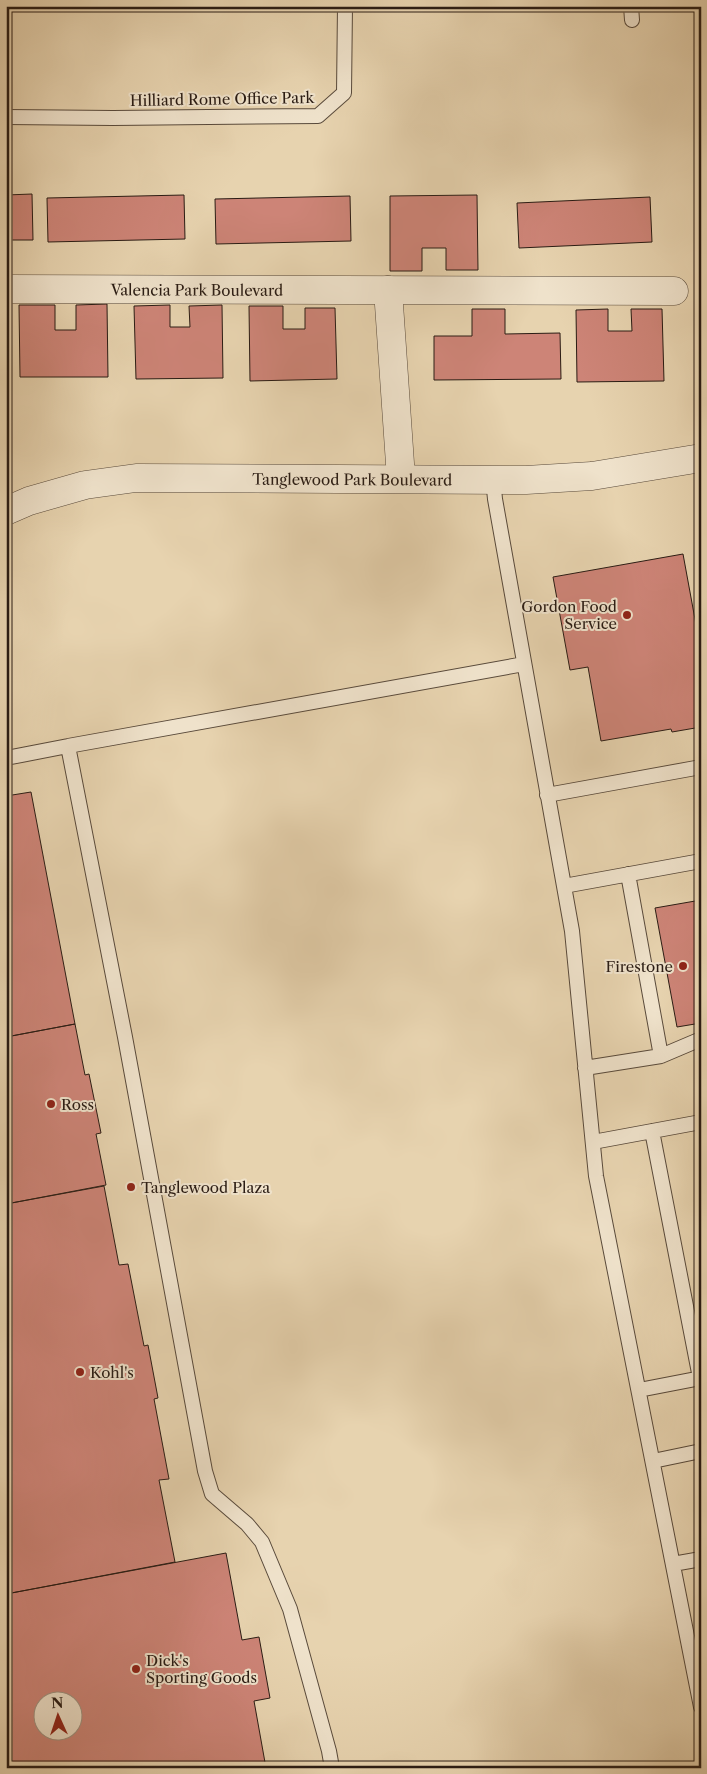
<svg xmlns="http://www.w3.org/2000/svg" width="707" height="1774" font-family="'Libre Caslon Text',serif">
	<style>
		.building { fill: #cd8477; stroke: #2a1c14; fill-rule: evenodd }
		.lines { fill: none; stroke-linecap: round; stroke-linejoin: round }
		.service-casing { stroke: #594a3b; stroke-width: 16 }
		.minor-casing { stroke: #594a3b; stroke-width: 29 }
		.service { stroke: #efe2cb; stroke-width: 14 }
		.minor { stroke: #efe2cb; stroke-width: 28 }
		.poi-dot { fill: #8f2418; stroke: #efe2cb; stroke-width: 2 }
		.labels { text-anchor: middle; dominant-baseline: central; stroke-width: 4; stroke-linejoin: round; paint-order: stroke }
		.street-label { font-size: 15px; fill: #2a1c14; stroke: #efe2cb }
		.poi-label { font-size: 15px; fill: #2a1c14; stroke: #efe2cb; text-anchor: start }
	</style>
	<rect width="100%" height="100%" fill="#e7d3af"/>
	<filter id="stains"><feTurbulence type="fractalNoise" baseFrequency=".004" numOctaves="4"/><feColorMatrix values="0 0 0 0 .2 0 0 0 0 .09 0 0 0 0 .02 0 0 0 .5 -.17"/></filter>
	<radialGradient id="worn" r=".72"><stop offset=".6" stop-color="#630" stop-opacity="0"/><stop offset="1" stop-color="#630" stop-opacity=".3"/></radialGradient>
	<path class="building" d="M32,194L33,240H6V195Z
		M184,195L185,239L48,242L47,198Z
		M477,195L478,270H446V248H422V271H390V196Z
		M350,196L351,241L216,244L215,199Z
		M650,197L652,242L519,248L517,203Z
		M107,304L108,377H20L19,305H55V330H76V305Z
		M170,305V327H190L189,306L222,305L223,378L136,379L134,306Z
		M249,306H283V329H305V308H335L337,379L250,381Z
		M472,309H505V334L560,333L561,379L434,380V336H472Z
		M608,309V331H632L631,309H662L664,381L577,382L576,310Z
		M683,554L701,652V727L672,732L671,729L601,741L588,667L570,670L553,577Z
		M31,792L75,1024L6,1037V796Z
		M701,900V1023L677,1027L655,908Z
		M75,1024L85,1075L89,1074L101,1133L96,1134L106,1185L6,1204V1037Z
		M104,1186L119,1265L128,1264L144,1346L148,1345L158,1398L154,1399L169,1479L159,1480L175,1562L6,1594V1204Z
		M226,1553L242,1640L259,1637L270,1698L254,1701L266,1768H6V1594ZM42,1702H72V1732H42Z"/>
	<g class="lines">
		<g class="service-casing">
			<path id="service" d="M631,6L632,20
				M6,117L113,118L318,116L344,93L345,6
				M493,479L495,499L572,931L596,1176L701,1707
				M6,758L68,746
				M547,795L701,767
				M628,874L661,1056
				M564,886L701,861
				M585,1068L661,1056L701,1039
				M652,1131L700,1378
				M593,1142L701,1122
				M639,1390L701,1378
				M653,1461L701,1451
				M673,1564L701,1559
				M332,1768L329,1751L290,1609L262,1542L247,1524L212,1494L205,1471L125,1037L68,746L524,664"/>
		</g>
		<g class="minor-casing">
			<g id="minor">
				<path id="s1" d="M6,289L674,291"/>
				<path d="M388,290L401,478"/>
				<path id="s2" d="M6,511L29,501L85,485L136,478L526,480L592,476L701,458"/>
			</g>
		</g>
		<use href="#service" class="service"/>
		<use href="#minor" class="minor"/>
	</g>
	<g class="poi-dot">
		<circle cx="627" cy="615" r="5"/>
		<circle cx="683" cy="966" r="5"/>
		<circle cx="51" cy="1104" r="5"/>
		<circle cx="131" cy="1187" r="5"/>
		<circle cx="80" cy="1372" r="5"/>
		<circle cx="136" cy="1669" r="5"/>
	</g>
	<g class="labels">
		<g class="street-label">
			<text transform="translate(222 99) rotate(-1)">Hilliard Rome Office Park</text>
			<text stroke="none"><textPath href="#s1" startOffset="191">Valencia Park Boulevard</textPath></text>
			<text stroke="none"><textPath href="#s2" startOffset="351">Tanglewood Park Boulevard</textPath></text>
		</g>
		<g class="poi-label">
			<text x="617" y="606" text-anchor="end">Gordon Food<tspan x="617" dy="17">Service</tspan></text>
			<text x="673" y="966" text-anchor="end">Firestone</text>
			<text x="61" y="1104">Ross</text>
			<text x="141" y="1187">Tanglewood Plaza</text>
			<text x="90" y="1372">Kohl's</text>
			<text x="146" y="1660">Dick's<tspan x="146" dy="17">Sporting Goods</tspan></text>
		</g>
	</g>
	<rect width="707" height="1774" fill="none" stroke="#e7d3af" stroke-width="25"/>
	<rect x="8" y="8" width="692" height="1759" fill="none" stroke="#2a1c14" stroke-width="2.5"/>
	<rect x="12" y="12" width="682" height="1749" fill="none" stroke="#2a1c14"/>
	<g transform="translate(58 1716) rotate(357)"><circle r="24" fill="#efe2cb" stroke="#a09382"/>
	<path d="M0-4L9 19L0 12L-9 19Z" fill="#8f2418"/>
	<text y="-8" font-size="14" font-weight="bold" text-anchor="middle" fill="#2a1c14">N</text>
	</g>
	<rect width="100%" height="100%" filter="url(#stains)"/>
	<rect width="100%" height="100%" fill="url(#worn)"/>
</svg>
